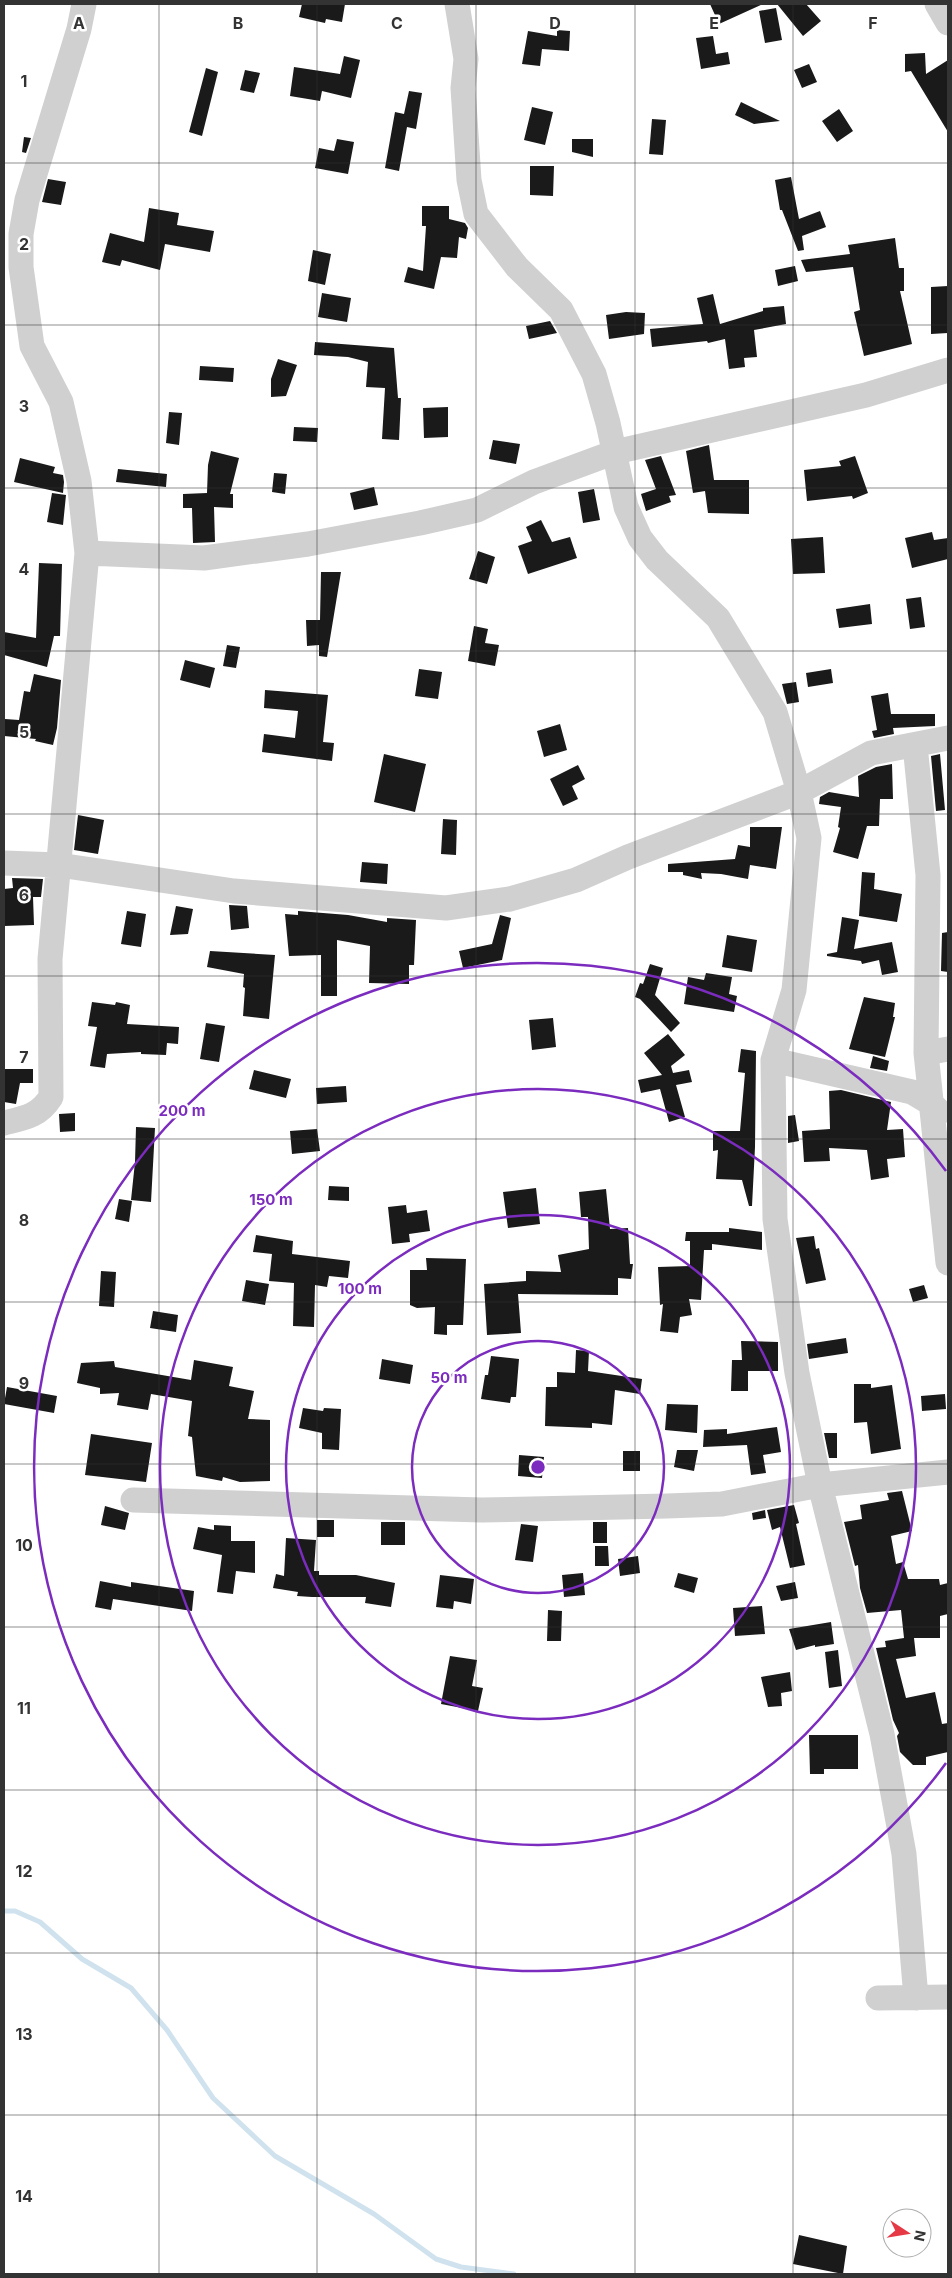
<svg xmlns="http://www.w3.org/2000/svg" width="952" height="2278" font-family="Inter,sans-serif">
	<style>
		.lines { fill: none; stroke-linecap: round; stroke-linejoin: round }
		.stream { stroke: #cfe2ee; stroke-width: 5 }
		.building { fill: #1a1a1a }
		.minor { stroke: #d0d0d0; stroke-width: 25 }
		.grid { fill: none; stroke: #333; stroke-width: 1; stroke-opacity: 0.55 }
		.ring { fill: none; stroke: #7b2cbf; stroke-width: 2.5 }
		.grid-label { font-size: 16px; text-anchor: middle; font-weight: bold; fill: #333; stroke: #fff; stroke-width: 5; stroke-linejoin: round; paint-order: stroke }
		.centre { fill: #7b2cbf; stroke: #fff; stroke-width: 2.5 }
		.ring-label { font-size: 15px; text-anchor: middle; font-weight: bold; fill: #7b2cbf; stroke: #fff; stroke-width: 5; stroke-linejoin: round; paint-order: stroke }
	</style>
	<rect width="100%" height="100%" fill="#fff"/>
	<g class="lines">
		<path class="stream" d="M4,1911H15L40,1922L82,1959L131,1988L167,2030L213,2098L275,2156L374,2214L436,2259L461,2267L514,2274"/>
	</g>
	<path class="building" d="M302,4H345L342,22L326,19L325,23L299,17Z
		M710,4H763L719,24Z
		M777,4H806L821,21L803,36Z
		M776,8L782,40L765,43L759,11Z
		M557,30L570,31L569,51L542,49L540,66L522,64L528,31L557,36Z
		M713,36L716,54L728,52L730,64L701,69L696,38Z
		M925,53L926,74L948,60V132L911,71L905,72V54Z
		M344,56L360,60L351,98L322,91L320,101L290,96L294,67L340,74Z
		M809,64L817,82L802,88L794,70Z
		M206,68L218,72L202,136L189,132Z
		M245,70L260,73L254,93L240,90Z
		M409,91L422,93L416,129L407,127L399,171L385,168L395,112L404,114Z
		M741,102L780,121L754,124L735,115Z
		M532,107L553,112L545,145L524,140Z
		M839,109L853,131L837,142L822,121Z
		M652,119L666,120L663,155L649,154Z
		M24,137L31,138L26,153L22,152Z
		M337,139L354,142L348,174L315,168L319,148L334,151Z
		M572,139H593V157L572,152Z
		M530,166H554L553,196L530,195Z
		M791,177L799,219L820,211L826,227L802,236L804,250L798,251L782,210H780L775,180Z
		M48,179L66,182L61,205L42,202Z
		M422,206H449V219L465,223L468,228L466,239L459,237L457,258L441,257L434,289L404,282L408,267L423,271L426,226H422Z
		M149,208L179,213L177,225L214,231L210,252L165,244L160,270L122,260L120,266L102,262L110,233L144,242Z
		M895,238L899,268H904V291H900L912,344L864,356L854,312L860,310L853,267L806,272L801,260L850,254L848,245Z
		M313,250L331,254L325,285L308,281Z
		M795,266L798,281L778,286L775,270Z
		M948,286V333L931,334V287Z
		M322,293L351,298L347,322L318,317Z
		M713,294L720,324L763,311V308L784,306L786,324L754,330L757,357L744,358L745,367L729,369L725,339L708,343L707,341L652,347L650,329L703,324L697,298Z
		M626,312L645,313L644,334L609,339L606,315Z
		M550,321L557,333L529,339L526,326Z
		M315,342L394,348L398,398H401L399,440L382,439L385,388L366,387L368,362L348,357L314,355Z
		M278,359L297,365L286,396L271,397V379Z
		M200,366L234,368L233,382L199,380Z
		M448,407V437L424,438L423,408Z
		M169,412L182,413L179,445L166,443Z
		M294,427L318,428L317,442L293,441Z
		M493,440L520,444L516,464L489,459Z
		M709,445L714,480H749V514L708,513L705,491L693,493L686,451Z
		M211,451L239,458L230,494H233V508L214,507L215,542L193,543L192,508H183V494L207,493L208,465Z
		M661,456L676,495L669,496L671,502L646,511L641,494L656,489L645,460Z
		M855,456L868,493L853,499L852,496L807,501L804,470L841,466L839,461Z
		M20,458L55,467L53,473L63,475L64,482L63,493L14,482Z
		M118,469L167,474L166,487L116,482Z
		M274,473L287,474L285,494L272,492Z
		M374,487L378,505L354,510L350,493Z
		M594,489L600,520L583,523L578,492Z
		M52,493L66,495L63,525L47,522Z
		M541,520L552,542L570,537L577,558L528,574L518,546L532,541L526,527Z
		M932,532L934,540L948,538V559L912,568L905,538Z
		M823,537L825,573L793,574L791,539Z
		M478,551L495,557L487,584L469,579Z
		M39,563L62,564L60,636H54L47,667L4,655V632L36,638Z
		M321,572H341L327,657L319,656V645L307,646L306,620H320Z
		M921,597L925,627L910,629L906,599Z
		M870,604L872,624L839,628L836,609Z
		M474,626L488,629L485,643L499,645L495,666L468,661Z
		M227,645L240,647L236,668L223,666Z
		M185,660L215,668L210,688L180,680Z
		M419,669L442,672L438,699L415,696Z
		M831,669L833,683L808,687L806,673Z
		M34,674L61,680L57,728L53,745L35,741L36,739L4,736L5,719L19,720L24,691L30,692Z
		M796,682L799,702L787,704L782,684Z
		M265,690L328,695L323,742L334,743L332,761L262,752L264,734L295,738L298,711L264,708Z
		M888,693L891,714H935V726L893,728L894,734L874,738L872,731L877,730L871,696Z
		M560,724L567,750L544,757L537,731Z
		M384,754L426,764L415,812L374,802Z
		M940,754L945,810L936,811L931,756Z
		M892,764L893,799H880L879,826H867L858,859L833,852L840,828L838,827L841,807L819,804L820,797L829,792L859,797L858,776L876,767Z
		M578,765L585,779L572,786L578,799L563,806L550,779Z
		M78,815L104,820L98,854L74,850Z
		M443,819L457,820L456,855L441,854Z
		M750,827H782L776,869L750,865L748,879L721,874L701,873L702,879L683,875V872H668V864L735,859L738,845L750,847Z
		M362,862L388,864L387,884L360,882Z
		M862,872L875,873L874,889L902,894L897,922L859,916Z
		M12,878L43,879L41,897H33L34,925L4,926V889L13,888Z
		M229,905L247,906L249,928L231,930Z
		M176,906L193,909L188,934L170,935Z
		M127,911L146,914L141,947L121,944Z
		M298,911L348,915L387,922V918L416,920L414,965H409V984L369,983L370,946L337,940V996H321V955L289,956L285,914L298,915Z
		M500,915L511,918L502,960L463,968L459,951L492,944Z
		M842,917L859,920L854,949L892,942L898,972L882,975L879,960L862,964L861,961L827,956V954L837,952Z
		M948,932V972L941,971L942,933Z
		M727,935L757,940L752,972L722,967Z
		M210,951L275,955L269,1019L243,1016L245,988L243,987L244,974L207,967Z
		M650,964L663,968L655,995L680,1023L671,1032L640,999L635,997L640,983L643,984Z
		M706,973L732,977L729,994L737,996L734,1012L684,1004L688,977L704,980Z
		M864,997L895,1003L893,1017H895L885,1057L849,1049Z
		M92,1002L115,1005L116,1002L130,1005L127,1024L179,1027L178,1044L167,1043L166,1055L141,1054V1052L107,1054L105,1068L90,1066L97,1027L88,1026Z
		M553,1018L556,1047L532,1050L529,1020Z
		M206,1023L225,1026L219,1062L200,1059Z
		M668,1034L685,1055L671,1066L673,1073L689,1070L692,1082L676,1085L685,1117L669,1122L660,1089L641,1093L638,1080L662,1075L644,1053Z
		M741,1049L756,1051L755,1147L752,1206H749L742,1180L716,1179L718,1150L713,1151V1131H740L745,1073L738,1072Z
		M873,1056L889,1061L887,1071L870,1068Z
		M4,1069H33V1083H20L16,1104L4,1102Z
		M254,1070L291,1079L286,1098L249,1089Z
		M346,1086L347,1102L317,1104L316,1088Z
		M841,1090L891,1102L887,1130L903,1129L905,1157L887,1159L889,1177L871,1180L867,1150L829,1148L830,1161L804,1162L802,1131L830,1129L829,1091Z
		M75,1113V1131L60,1132L59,1114Z
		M795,1115L799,1141L788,1143V1116Z
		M136,1127L155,1128L151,1202L131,1200L135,1162Z
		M317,1129L320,1151L292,1154L290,1131Z
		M329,1186L349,1187V1201L328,1200Z
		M536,1188L540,1224L508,1228L503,1192Z
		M606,1189L610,1229L628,1228L630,1264H633L631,1279L618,1278V1295L518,1294L521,1333L487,1335L484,1284L526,1281V1271L561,1272L558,1255L589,1249L588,1217H581L579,1192Z
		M119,1199L132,1201L129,1222L115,1219Z
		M406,1205L407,1213L427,1210L430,1231L409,1234L410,1242L392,1244L388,1207Z
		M729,1228L762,1232V1250L712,1244V1250H704L701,1300L689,1299L692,1315L680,1317L678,1333L660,1331L663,1304L660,1305L658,1267L690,1266V1241H685L686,1232H729Z
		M256,1235L293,1241L292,1254L350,1261L348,1278L329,1276L327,1287L315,1285L314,1327L293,1326L294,1283L269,1281L272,1254L253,1252Z
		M814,1236L816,1249L819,1248L826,1280L806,1284L796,1238Z
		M426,1258L466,1259L463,1325H447V1335L434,1334L435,1307L417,1308L410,1305V1270H427Z
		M101,1271L116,1272L114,1307L99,1306Z
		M246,1280L269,1284L265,1305L242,1301Z
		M924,1285L928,1298L913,1302L909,1289Z
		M153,1311L178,1315L176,1332L150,1328Z
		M846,1338L848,1353L809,1359L807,1344Z
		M741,1341L778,1342V1371H748V1391H731L732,1360H742Z
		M576,1350L589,1351L588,1371L642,1379L640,1394L615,1390L612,1425L592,1423V1428L545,1426L546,1387H557V1372L575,1373Z
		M491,1356L519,1359L516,1397H511L510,1403L481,1399L485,1375H488Z
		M382,1359L413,1365L410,1384L379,1379Z
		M194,1360L233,1367L229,1386L254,1391L248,1419L270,1420V1481L240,1482L223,1477L222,1481L196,1476L192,1437L188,1436L192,1401L151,1394L148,1410L117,1405L119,1393L100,1394V1388L77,1383L81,1363L114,1361L115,1367L191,1380Z
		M854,1384H871V1388L892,1385L901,1449L871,1454L867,1422L854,1423Z
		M7,1387L57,1396L54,1413L4,1404Z
		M945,1394L946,1409L922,1411L921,1396Z
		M667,1404L698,1405L697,1433L665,1430Z
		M303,1408L323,1411L324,1408L341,1409L339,1450L322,1449V1433L299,1428Z
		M777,1427L781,1452L763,1455L766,1473L751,1475L747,1445L703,1447L704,1430L727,1429V1434Z
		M824,1433H837V1458H829Z
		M91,1434L152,1443L146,1482L85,1475Z
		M677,1450H698L694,1471L674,1467Z
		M623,1451H640V1471H623Z
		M519,1455L544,1457L542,1478L518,1476Z
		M902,1491L912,1531L891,1536L896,1564L903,1562L908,1579H939L940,1585L948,1583V1614L940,1616V1638H914L916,1656L896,1659L906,1698L935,1692L942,1724L948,1723V1752L926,1757V1765H913L900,1752L897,1736L899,1733L893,1720L876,1648L886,1647L885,1641L904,1638L901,1610L867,1613L860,1588L858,1565L855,1566L844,1522L862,1519L860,1505L889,1500L887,1493Z
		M794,1505L799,1523L796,1524L805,1565L790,1568L780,1527L772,1530L767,1510Z
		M105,1506L129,1513L125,1530L101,1525Z
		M765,1510L766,1518L753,1520L752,1513Z
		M317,1520H334V1537H317Z
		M381,1522H405V1545H381Z
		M593,1522H607V1543H593Z
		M521,1524L538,1526L533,1562L515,1560Z
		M214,1525L231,1526V1541H255V1573L236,1571L233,1594L217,1592L222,1555L193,1549L198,1527L214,1530Z
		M286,1538L316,1540L314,1571H319V1575H356L395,1583L391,1607L365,1603L366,1597H312L297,1596L298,1592L273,1588L276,1574L284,1576Z
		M595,1546H608L609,1566H595Z
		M638,1556L640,1573L620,1576L618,1559Z
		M583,1573L585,1595L564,1597L562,1575Z
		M678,1573L698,1578L694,1593L674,1587Z
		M440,1575L474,1579L471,1604L454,1601L453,1609L436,1607Z
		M100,1581L131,1587V1582L194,1591L192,1611L113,1599L111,1610L95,1607Z
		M795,1582L798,1598L781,1601L776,1586Z
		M762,1606L765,1634L735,1636L733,1608Z
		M548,1610L562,1611L561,1641H547Z
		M831,1622L834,1644L815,1647V1645L796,1650L789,1629Z
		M838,1650L842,1686L829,1688L825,1652Z
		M450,1656L477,1660L472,1686L483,1688L478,1711L441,1704Z
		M790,1672L792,1691L781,1693L782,1706L768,1707L761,1677Z
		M809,1735H858V1769H824V1774H810Z
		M799,2235L847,2246L843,2274L793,2264Z"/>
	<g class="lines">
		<path class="minor" d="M457,4L466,59L463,88L469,180L476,214L517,267L561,310L594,374L608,423L626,507L640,538L657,560L718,618L775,712L799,792L809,838L794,990L773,1060L775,1219L797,1373L820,1485L882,1734L904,1854L916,1998
			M937,4L948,23
			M87,553L204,558L308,544L420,523L477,510L534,482L615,452L866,395L948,370
			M915,745L928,875L926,1053L948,1263
			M4,863L59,865L234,891L446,908L510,899L576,880L628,857L799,792L871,753L948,738
			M926,1053L948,1049
			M773,1060L912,1092L932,1104L940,1112
			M4,1123C25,1118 39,1116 51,1097L50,959L87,553L79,481L61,402L32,346L21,267V234L27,200L79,29L84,4
			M133,1500L482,1510L667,1506L722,1504L820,1485L948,1472
			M878,1998L948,1997"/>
	</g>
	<path class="grid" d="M159,4V2274M317,4V2274M476,4V2274M635,4V2274M793,4V2274M4,163H948M4,325H948M4,488H948M4,651H948M4,814H948M4,976H948M4,1139H948M4,1302H948M4,1464H948M4,1627H948M4,1790H948M4,1953H948M4,2115H948"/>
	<g class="ring">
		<circle cx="538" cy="1467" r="126"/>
		<circle cx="538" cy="1467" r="252"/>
		<circle cx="538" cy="1467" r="378"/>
		<path d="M946 1763A504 504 0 1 1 946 1171"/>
	</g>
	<g class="grid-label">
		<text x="79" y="29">A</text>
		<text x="238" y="29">B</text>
		<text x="397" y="29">C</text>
		<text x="555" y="29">D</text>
		<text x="714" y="29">E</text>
		<text x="873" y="29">F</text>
		<text x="24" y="87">1</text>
		<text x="24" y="250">2</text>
		<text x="24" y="412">3</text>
		<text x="24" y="575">4</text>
		<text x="24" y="738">5</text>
		<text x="24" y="901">6</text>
		<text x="24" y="1063">7</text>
		<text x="24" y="1226">8</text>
		<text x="24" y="1389">9</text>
		<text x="24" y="1551">10</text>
		<text x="24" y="1714">11</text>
		<text x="24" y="1877">12</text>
		<text x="24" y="2040">13</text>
		<text x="24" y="2202">14</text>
	</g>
	<circle cx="538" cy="1467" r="8" class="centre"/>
	<g class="ring-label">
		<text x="182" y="1116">200 m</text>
		<text x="271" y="1205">150 m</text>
		<text x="360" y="1294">100 m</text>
		<text x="449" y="1383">50 m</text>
	</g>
	<rect width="952" height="2278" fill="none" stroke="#333333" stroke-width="10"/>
	<g transform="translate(907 2233) rotate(102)"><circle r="24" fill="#ffffff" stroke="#adadad"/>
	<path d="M0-4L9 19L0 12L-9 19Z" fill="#e63946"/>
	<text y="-8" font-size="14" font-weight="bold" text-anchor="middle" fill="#333333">N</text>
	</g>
</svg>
